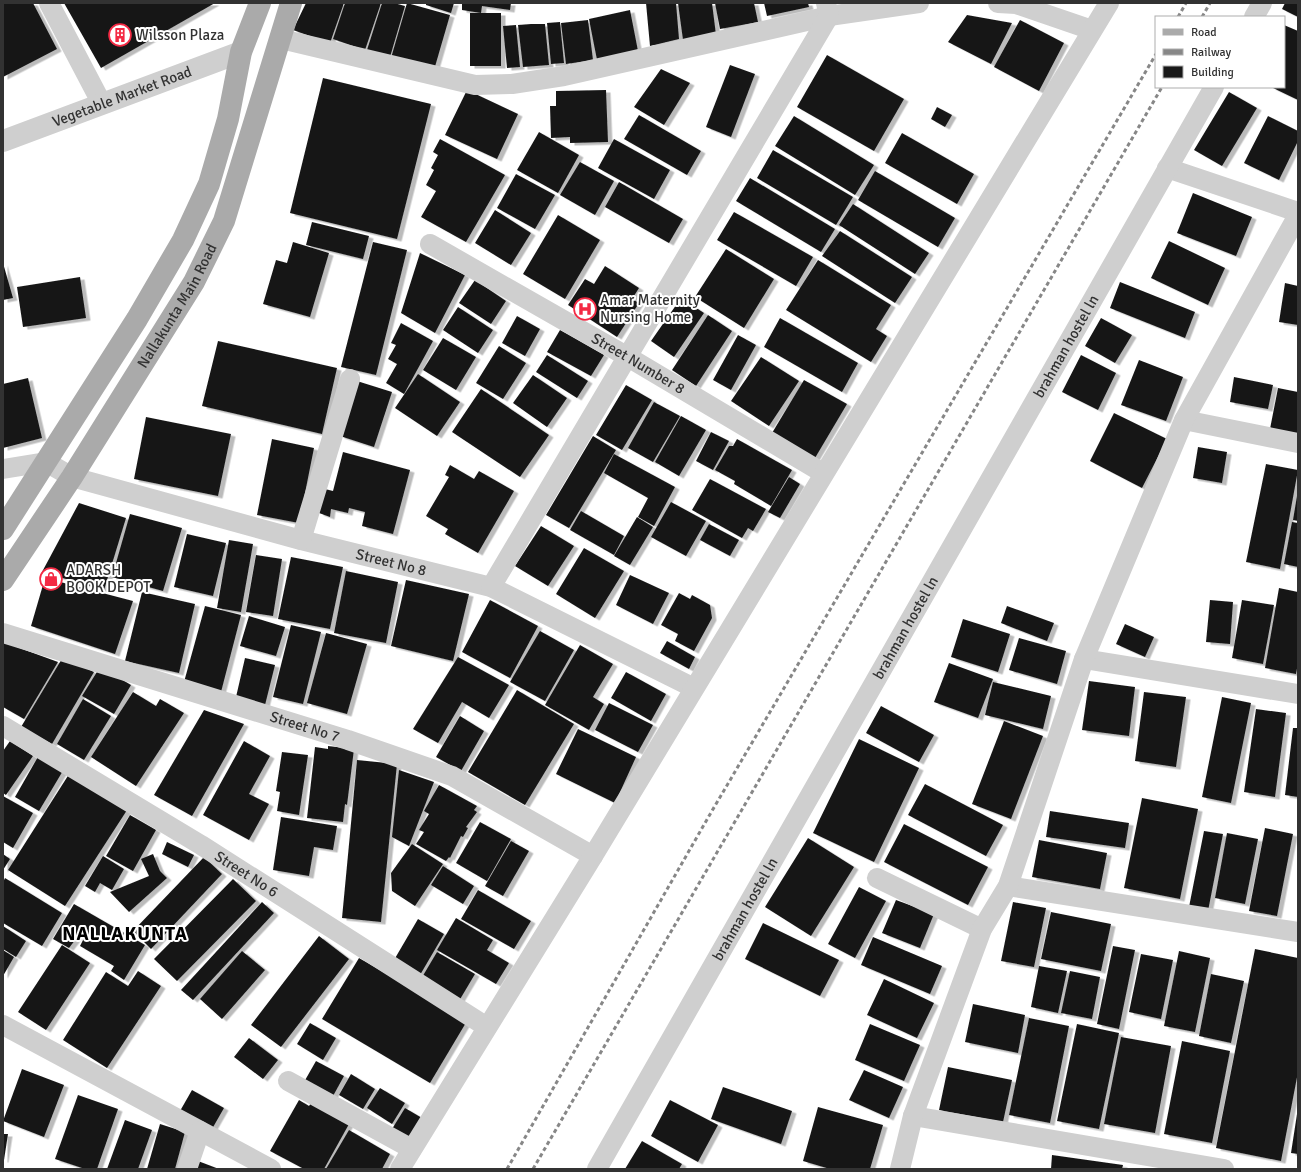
<svg xmlns="http://www.w3.org/2000/svg" width="1301" height="1172" font-family="Signika,sans-serif">
	<style>
		.building { fill: #191919; filter: url(#shadow) }
		.lines { fill: none; stroke-linecap: round; stroke-linejoin: round }
		.minor { stroke: #cfcfcf; stroke-width: 20 }
		.tertiary { stroke: #cfcfcf; stroke-width: 22 }
		.primary { stroke: #aaa; stroke-width: 22 }
		.rail { stroke: #878787; stroke-width: 3; stroke-dasharray: 4 3; stroke-linecap: butt }
		.labels { text-anchor: middle; dominant-baseline: central; stroke-width: 4; stroke-linejoin: round; paint-order: stroke }
		.poi-label { font-size: 15px; fill: #323232; stroke: #fff; text-anchor: start }
		.street-label { font-size: 15px; fill: #323232; stroke: #fff }
		.district-label { font-size: 19px; font-weight: bold; letter-spacing: 1px; fill: #000; stroke: #fff }
	</style>
	<defs>
		<filter id="shadow"><feDropShadow dx="4.5" dy="2.5" stdDeviation="0" flood-color="#0004"/></filter>
	</defs>
	<rect width="100%" height="100%" fill="#fff"/>
	<path class="building" d="M3,3H33L57,49L3,77Z
		M64,3H215L101,68Z
		M306,3H344L330,43L293,30Z
		M345,3H381L365,50L333,39Z
		M382,3H394L405,6L390,57L367,50Z
		M407,3L450,15L434,70L391,58Z
		M426,3H454L451,13L426,5Z
		M462,3H511L510,10L482,6L481,13L462,10Z
		M646,3H676L679,39L650,46Z
		M678,3H712L716,35L683,40Z
		M715,3H754L758,22L720,29Z
		M764,3H808L809,7L767,16Z
		M1285,3H1298V17L1282,9Z
		M630,10L638,51L597,60L589,19Z
		M470,13H501V66H470Z
		M967,15L1012,23L991,64L948,42Z
		M588,20L593,60L566,64L561,23Z
		M1020,20L1064,43L1039,91L994,67Z
		M560,22L564,63L551,64L547,23Z
		M531,24H545L549,65L523,67L518,25Z
		M516,25L520,67L507,68L503,26Z
		M1284,25L1298,31V100L1271,87H1284Z
		M827,55L904,99L874,151L797,107Z
		M730,65L755,74L731,137L706,127Z
		M661,69L690,83L664,125L634,107Z
		M323,78L431,104L397,239L290,213Z
		M467,90L518,114L497,159L445,135Z
		M606,90L608,142L570,143V137L551,138L550,106H556V91Z
		M1229,92L1257,108L1222,166L1194,150Z
		M937,107L952,115L945,127L931,119Z
		M639,115L701,151L687,175L624,139Z
		M794,116L874,165L855,195L775,146Z
		M1268,116L1298,131V141L1279,180L1244,163Z
		M539,132L579,155L558,193L517,170Z
		M902,133L974,174L957,204L885,163Z
		M440,139L505,175L466,242L421,217L436,191L426,185L434,170L431,168L438,155L433,152Z
		M614,139L670,170L654,199L598,168Z
		M773,150L853,197L836,225L757,178Z
		M580,162L614,181L595,215L560,195Z
		M875,171L955,218L938,247L858,200Z
		M516,174L555,195L535,229L497,208Z
		M750,178L835,229L821,252L736,201Z
		M619,182L683,219L669,243L605,207Z
		M1193,193L1252,217L1236,256L1177,233Z
		M853,204L929,253L915,274L839,225Z
		M495,210L531,233L511,265L475,243Z
		M734,212L813,257L796,286L717,240Z
		M558,215L600,240L565,299L523,274Z
		M312,222L369,236L363,259L306,245Z
		M840,231L912,277L895,303L822,256Z
		M1169,241L1225,268L1208,305L1151,278Z
		M293,242L329,253L310,317L263,304L276,260L287,263Z
		M373,242L407,250L376,375L341,367Z
		M726,249L774,279L744,328L695,297Z
		M420,253L465,275L435,333L401,313Z
		M818,260L891,305L876,329L887,336L871,362L786,310Z
		M3,263L13,298L3,300Z
		M605,266L639,288L632,299L639,303L617,337L568,305L585,279L594,284Z
		M80,277L86,318L23,327L17,287Z
		M475,280L506,301L491,324L459,303Z
		M1120,282L1195,312L1185,338L1110,308Z
		M1285,283L1298,286V325L1279,322Z
		M681,298L704,313L674,357L651,341Z
		M458,307L493,330L478,353L443,330Z
		M708,315L732,331L696,386L672,370Z
		M517,316L540,329L525,356L502,343Z
		M780,318L858,363L842,392L764,347Z
		M1101,318L1132,335L1115,363L1085,346Z
		M401,323L433,341L404,394L386,383L397,364L388,359L396,345L391,343Z
		M560,330L604,355L591,376L547,352Z
		M738,335L756,345L731,390L713,380Z
		M443,338L476,357L456,390L423,370Z
		M218,341L337,368L322,434L202,406Z
		M499,346L526,363L503,399L476,383Z
		M547,355L588,381L577,398L536,372Z
		M1081,355L1116,373L1098,410L1062,392Z
		M761,357L799,381L769,426L731,401Z
		M1139,360L1183,377L1166,421L1121,405Z
		M418,374L460,402L437,436L395,408Z
		M533,375L567,398L547,427L513,403Z
		M1234,377L1273,385L1268,409L1230,402Z
		M28,378L42,438L3,448V384Z
		M804,380L847,404L815,458L772,433Z
		M357,381L392,392L374,447L340,436Z
		M626,385L652,400L622,450L596,435Z
		M1278,388L1298,392V440L1269,434Z
		M481,389L549,435L520,477L452,432Z
		M654,402L680,416L653,462L628,448Z
		M1114,413L1167,439L1142,488L1090,461Z
		M681,416L706,430L679,476L655,462Z
		M146,417L231,434L218,496L134,479Z
		M711,432L729,441L713,470L696,461Z
		M593,436L616,450L569,528L546,515Z
		M272,439L314,448L299,523L257,515Z
		M737,439L792,470L771,506L734,484L735,481L715,470L729,446H733Z
		M1198,447L1227,452L1222,483L1193,478Z
		M343,452L410,470L393,534L362,526L365,512L349,508L348,513L331,509L330,517L319,513L325,489L333,491Z
		M614,454L675,487L654,526L638,517L648,498L604,473Z
		M1266,464L1298,470L1280,569L1246,562Z
		M450,465L474,479L479,471L514,491L478,553L445,534L448,529L426,516L449,477L445,475Z
		M789,477L800,484L780,518L768,512Z
		M710,479L766,509L753,531L748,528L742,538L692,510Z
		M1297,496H1298V521L1293,520Z
		M671,502L706,521L686,556L651,537Z
		M79,503L126,518L104,590L42,572Z
		M581,511L624,536L614,555L570,530Z
		M130,514L182,528L163,591L112,577Z
		M637,517L653,527L630,565L614,556Z
		M1292,522L1298,523V567L1284,564Z
		M709,524L739,540L730,556L700,540Z
		M541,526L574,546L548,586L515,566Z
		M187,534L226,543L213,596L174,587Z
		M229,540L253,544L241,612L217,608Z
		M584,548L624,571L595,618L556,594Z
		M256,555L282,559L273,616L246,612Z
		M291,557L343,567L330,629L278,619Z
		M346,571L398,582L386,643L334,633Z
		M630,575L669,593L653,624L616,605Z
		M45,578L133,601L115,654L31,626Z
		M406,580L469,594L453,661L391,646Z
		M1279,588L1298,592V663L1296,674L1265,668Z
		M142,592L195,604L179,673L125,661Z
		M679,593L690,599L692,595L710,605L712,618L694,651L675,641L678,634L661,625Z
		M490,600L538,626L510,678L462,652Z
		M1210,600L1233,602L1230,644L1206,642Z
		M1242,600L1274,605L1263,664L1232,658Z
		M205,606L241,615L221,692L184,682Z
		M1007,606L1054,623L1047,641L1001,623Z
		M249,616L285,627L276,656L240,646Z
		M963,619L1010,634L998,672L951,657Z
		M1125,624L1154,637L1145,657L1116,644Z
		M291,625L321,632L303,704L273,697Z
		M540,631L574,650L545,701L510,682Z
		M326,633L367,644L347,714L307,703Z
		M1019,638L1066,651L1057,684L1009,670Z
		M667,641L695,657L689,669L660,653Z
		M3,642L58,662L24,719L3,707Z
		M580,645L613,664L593,697L604,704L589,730L545,705Z
		M63,657L94,672L52,744L21,727Z
		M458,657L509,685L489,718L462,702L438,743L413,729Z
		M245,658L275,665L265,705L236,697Z
		M949,663L993,679L978,718L934,702Z
		M100,667L131,685L114,714L82,696Z
		M626,672L666,694L651,721L611,698Z
		M1089,681L1135,687L1129,736L1082,730Z
		M993,682L1051,696L1043,729L985,715Z
		M517,690L574,724L525,805L468,772Z
		M133,692L156,706L160,699L184,713L136,786L91,757Z
		M1144,692L1186,697L1176,767L1135,761Z
		M1222,697L1251,703L1231,803L1202,797Z
		M83,699L111,716L84,760L57,744Z
		M609,703L653,725L638,752L595,730Z
		M881,706L934,735L919,762L866,733Z
		M1256,709L1286,713L1275,797L1244,792Z
		M204,710L244,724L192,816L154,795Z
		M460,716L484,731L461,771L436,757Z
		M1004,721L1043,736L1011,819L972,804Z
		M1293,728H1298V797L1285,795Z
		M578,729L636,757L615,803L556,774Z
		M859,739L919,768L874,862L813,833Z
		M10,741L33,756L6,795L3,793V751Z
		M244,741L270,756L249,794L269,804L249,840L203,815Z
		M328,746L354,749L347,805L345,804L343,822L307,818L315,747L328,749Z
		M282,752L308,755L299,815L277,811L280,792L276,791Z
		M39,755L64,769L39,811L15,797Z
		M357,760L397,764L381,922L342,918Z
		M399,770L434,782L409,846L392,837Z
		M71,771L129,807L65,906L8,870Z
		M925,784L1003,825L986,856L908,815Z
		M439,785L477,806L474,810L477,812L466,827L468,828L463,837L461,836L450,858L449,857L446,861L416,844L424,832L419,830L429,814L424,811Z
		M3,796L33,813L13,848L3,842Z
		M1142,798L1198,809L1180,899L1124,888Z
		M1050,811L1129,823L1125,848L1046,837Z
		M130,815L156,830L133,871L106,856Z
		M281,817L337,826L333,850L314,847L309,876L273,870Z
		M480,822L511,839L487,881L456,863Z
		M904,824L988,867L968,905L884,862Z
		M1265,828L1293,834L1277,916L1249,911Z
		M1204,831L1223,834L1208,911L1189,907Z
		M1227,833L1258,839L1245,904L1215,898Z
		M808,838L854,867L811,936L765,907Z
		M1039,840L1107,853L1100,889L1032,877Z
		M511,841L529,851L503,896L485,886Z
		M167,842L194,855L188,867L162,854Z
		M412,844L443,864L415,906L392,891L391,873Z
		M3,854L10,859L3,870Z
		M153,854L160,871L167,878L129,912L110,892L149,876L141,859Z
		M103,856L124,869L112,890L100,883L95,892L85,886Z
		M204,857L222,874L151,949L133,931Z
		M443,866L474,886L463,904L431,885Z
		M5,878L62,913L42,946L3,923V882Z
		M233,879L256,901L177,981L154,959Z
		M859,887L886,901L855,958L828,944Z
		M478,890L531,921L514,949L461,919Z
		M896,900L934,914L920,948L882,933Z
		M262,902L274,913L193,1000L181,990Z
		M1013,902L1046,908L1034,967L1001,961Z
		M74,904L145,945L124,980L111,971L114,966L80,946L84,938L79,935L69,948L53,939Z
		M1051,912L1111,924L1101,971L1041,959Z
		M456,918L493,940L487,950L509,963L496,984L437,950Z
		M418,919L444,934L420,975L394,960Z
		M763,923L839,960L820,996L745,959Z
		M3,926L26,941L16,957L3,949Z
		M319,936L349,959L281,1047L251,1025Z
		M873,937L942,966L930,994L861,965Z
		M62,945L90,963L46,1030L18,1012Z
		M1113,946L1135,950L1119,1029L1097,1024Z
		M1255,949L1298,958V1072L1281,1161L1216,1148Z
		M3,950L14,957L3,976Z
		M242,951L265,970L222,1019L200,999Z
		M1179,951L1210,958L1195,1032L1164,1026Z
		M437,952L475,974L459,1001L421,979Z
		M1141,954L1173,960L1161,1019L1129,1012Z
		M359,958L467,1021L430,1083L322,1019Z
		M1039,966L1067,971L1058,1013L1031,1007Z
		M138,971L161,986L107,1068L63,1040L106,972L128,986Z
		M1070,971L1100,977L1092,1019L1061,1013Z
		M1211,974L1244,981L1231,1043L1199,1036Z
		M884,979L934,1003L917,1038L867,1015Z
		M973,1004L1025,1015L1018,1053L965,1042Z
		M1029,1018L1069,1026L1050,1123L1009,1115Z
		M310,1023L336,1038L323,1060L297,1044Z
		M870,1024L920,1045L904,1081L855,1060Z
		M1077,1024L1119,1033L1099,1129L1057,1121Z
		M1121,1037L1171,1046L1155,1133L1104,1124Z
		M249,1038L278,1060L263,1079L234,1057Z
		M1182,1041L1230,1051L1212,1143L1164,1134Z
		M316,1061L344,1076L333,1096L304,1082Z
		M948,1067L1012,1080L1003,1122L939,1110Z
		M22,1069L64,1085L44,1137L3,1121Z
		M864,1070L903,1087L889,1118L849,1100Z
		M351,1074L375,1089L363,1109L339,1095Z
		M723,1087L792,1111L781,1144L711,1119Z
		M380,1088L405,1103L392,1124L367,1108Z
		M192,1090L224,1108L212,1129L180,1111Z
		M78,1095L118,1109L97,1169H85L55,1159Z
		M299,1100L309,1106L311,1103L349,1124L324,1169H304L270,1151Z
		M670,1100L718,1125L698,1162L651,1136Z
		M818,1107L883,1125L870,1169H830L803,1161Z
		M405,1108L422,1118L409,1140L392,1129Z
		M1297,1114H1298V1154L1291,1153Z
		M125,1120L152,1130L138,1169H107Z
		M160,1124L185,1132L175,1169H147Z
		M349,1130L390,1154L382,1169H326Z
		M3,1134H8L4,1160H3Z
		M642,1141L682,1164L679,1169H625Z
		M1052,1155L1123,1165L1122,1169H1051Z
		M198,1161L219,1169H195Z"/>
	<g class="lines">
		<g class="minor">
			<path d="M49,3L102,104"/>
			<path d="M998,3L1016,4L1092,30"/>
			<path d="M1254,17L1262,3"/>
			<path d="M281,39L475,85L512,84L564,76L829,16L919,3"/>
			<path d="M1167,168L1298,212"/>
			<path id="s1" d="M430,244L628,357L823,473"/>
			<path d="M1184,420L1298,443"/>
			<path id="s2" d="M3,469L46,462L72,477L301,540L491,587L694,688"/>
			<path d="M301,540L350,379"/>
			<path d="M491,587L829,16L826,3"/>
			<path id="s3" d="M3,633L348,740L452,776L593,856"/>
			<path d="M1084,659L1298,694"/>
			<path id="s4" d="M3,726L201,845L487,1027"/>
			<path d="M877,878L982,929"/>
			<path d="M1008,886L1298,932"/>
			<path d="M3,1025L271,1169"/>
			<path d="M288,1081L412,1149"/>
			<path d="M913,1116L1224,1169"/>
			<path d="M187,1169L200,1131"/>
			<path d="M400,1169L593,856L1109,3"/>
			<path id="s5" d="M597,1169L1214,87"/>
			<path d="M900,1169L913,1116L982,929L1008,886L1084,659L1184,420L1298,215"/>
		</g>
		<path class="tertiary" id="s6" d="M3,141L241,52"/>
		<g class="primary">
			<path d="M3,529L137,319L183,240L209,184L228,119L241,52L260,3"/>
			<path id="s7" d="M3,580L72,477L194,282L224,221L291,3"/>
		</g>
		<path class="rail" d="M1178,17L1186,3
			M1202,17L1210,3
			M507,1169L709,816L1156,54
			M533,1169L1162,87"/>
	</g>
	<defs>
		<g id="building-ring" transform="scale(1.15)"><circle r="9.5" fill="#fff" stroke="#f42943" stroke-width="1.5"/><path d="M-4-6H4V6H1V3H-1V6H-4ZM-2.5-4.3h1.7v1.8h-1.7ZM.8-4.3h1.7v1.8H.8ZM-2.5-1h1.7V.8h-1.7ZM.8-1h1.7V.8H.8Z" fill="#f42943"/></g>
		<g id="hospital-ring" transform="scale(1.15)"><circle r="9.5" fill="#fff" stroke="#f42943" stroke-width="1.5"/><path d="M-5-5h3v3.5h4V-5h3V5h-3V1.5h-4V5h-3Z" fill="#f42943"/></g>
		<g id="shop-ring" transform="scale(1.15)"><circle r="9.5" fill="#fff" stroke="#f42943" stroke-width="1.5"/><path d="M-5-2.5h2.3a2.7 3.5 0 0 1 5.4 0H5L5.5 6h-11ZM-1.5-2.5h3a1.5 2.3 0 0 0-3 0Z" fill="#f42943"/></g>
	</defs>
	<g fill-rule="evenodd">
		<use href="#building-ring" x="120" y="35"/>
		<use href="#hospital-ring" x="585" y="309"/>
		<use href="#shop-ring" x="51" y="579"/>
	</g>
	<g class="labels">
		<g class="poi-label">
			<text x="136" y="35">Wilsson Plaza</text>
			<text x="600" y="300">Amar Maternity<tspan x="600" dy="17">Nursing Home</tspan></text>
			<text x="66" y="570">ADARSH<tspan x="66" dy="17">BOOK DEPOT</tspan></text>
		</g>
		<g class="street-label">
			<text stroke="none"><textPath href="#s6" startOffset="127">Vegetable Market Road</textPath></text>
			<text stroke="none"><textPath href="#s7" startOffset="325">Nallakunta Main Road</textPath></text>
			<text stroke="none"><textPath href="#s5" startOffset="947">brahman hostel ln</textPath></text>
			<text stroke="none"><textPath href="#s1" startOffset="240">Street Number 8</textPath></text>
			<text stroke="none"><textPath href="#s2" startOffset="404">Street No 8</textPath></text>
			<text stroke="none"><textPath href="#s5" startOffset="623">brahman hostel ln</textPath></text>
			<text stroke="none"><textPath href="#s3" startOffset="316">Street No 7</textPath></text>
			<text stroke="none"><textPath href="#s4" startOffset="285">Street No 6</textPath></text>
			<text stroke="none"><textPath href="#s5" startOffset="299">brahman hostel ln</textPath></text>
		</g>
		<g class="district-label">
			<text x="125" y="934">NALLAKUNTA</text>
		</g>
	</g>
	<rect width="1301" height="1172" fill="none" stroke="#323232" stroke-width="8"/>
	<rect x="1155" y="16" width="130" height="72" fill="#ffffff" stroke="#adadad"/>
	<rect x="1163" y="29" width="20" height="6" fill="#aaaaaa" stroke="#adadad"/>
	<text x="1191" y="36" font-size="12" fill="#323232">Road</text>
	<rect x="1163" y="49" width="20" height="6" fill="#878787" stroke="#adadad"/>
	<text x="1191" y="56" font-size="12" fill="#323232">Railway</text>
	<rect x="1163" y="66" width="20" height="12" fill="#191919" stroke="#adadad"/>
	<text x="1191" y="76" font-size="12" fill="#323232">Building</text>
</svg>
